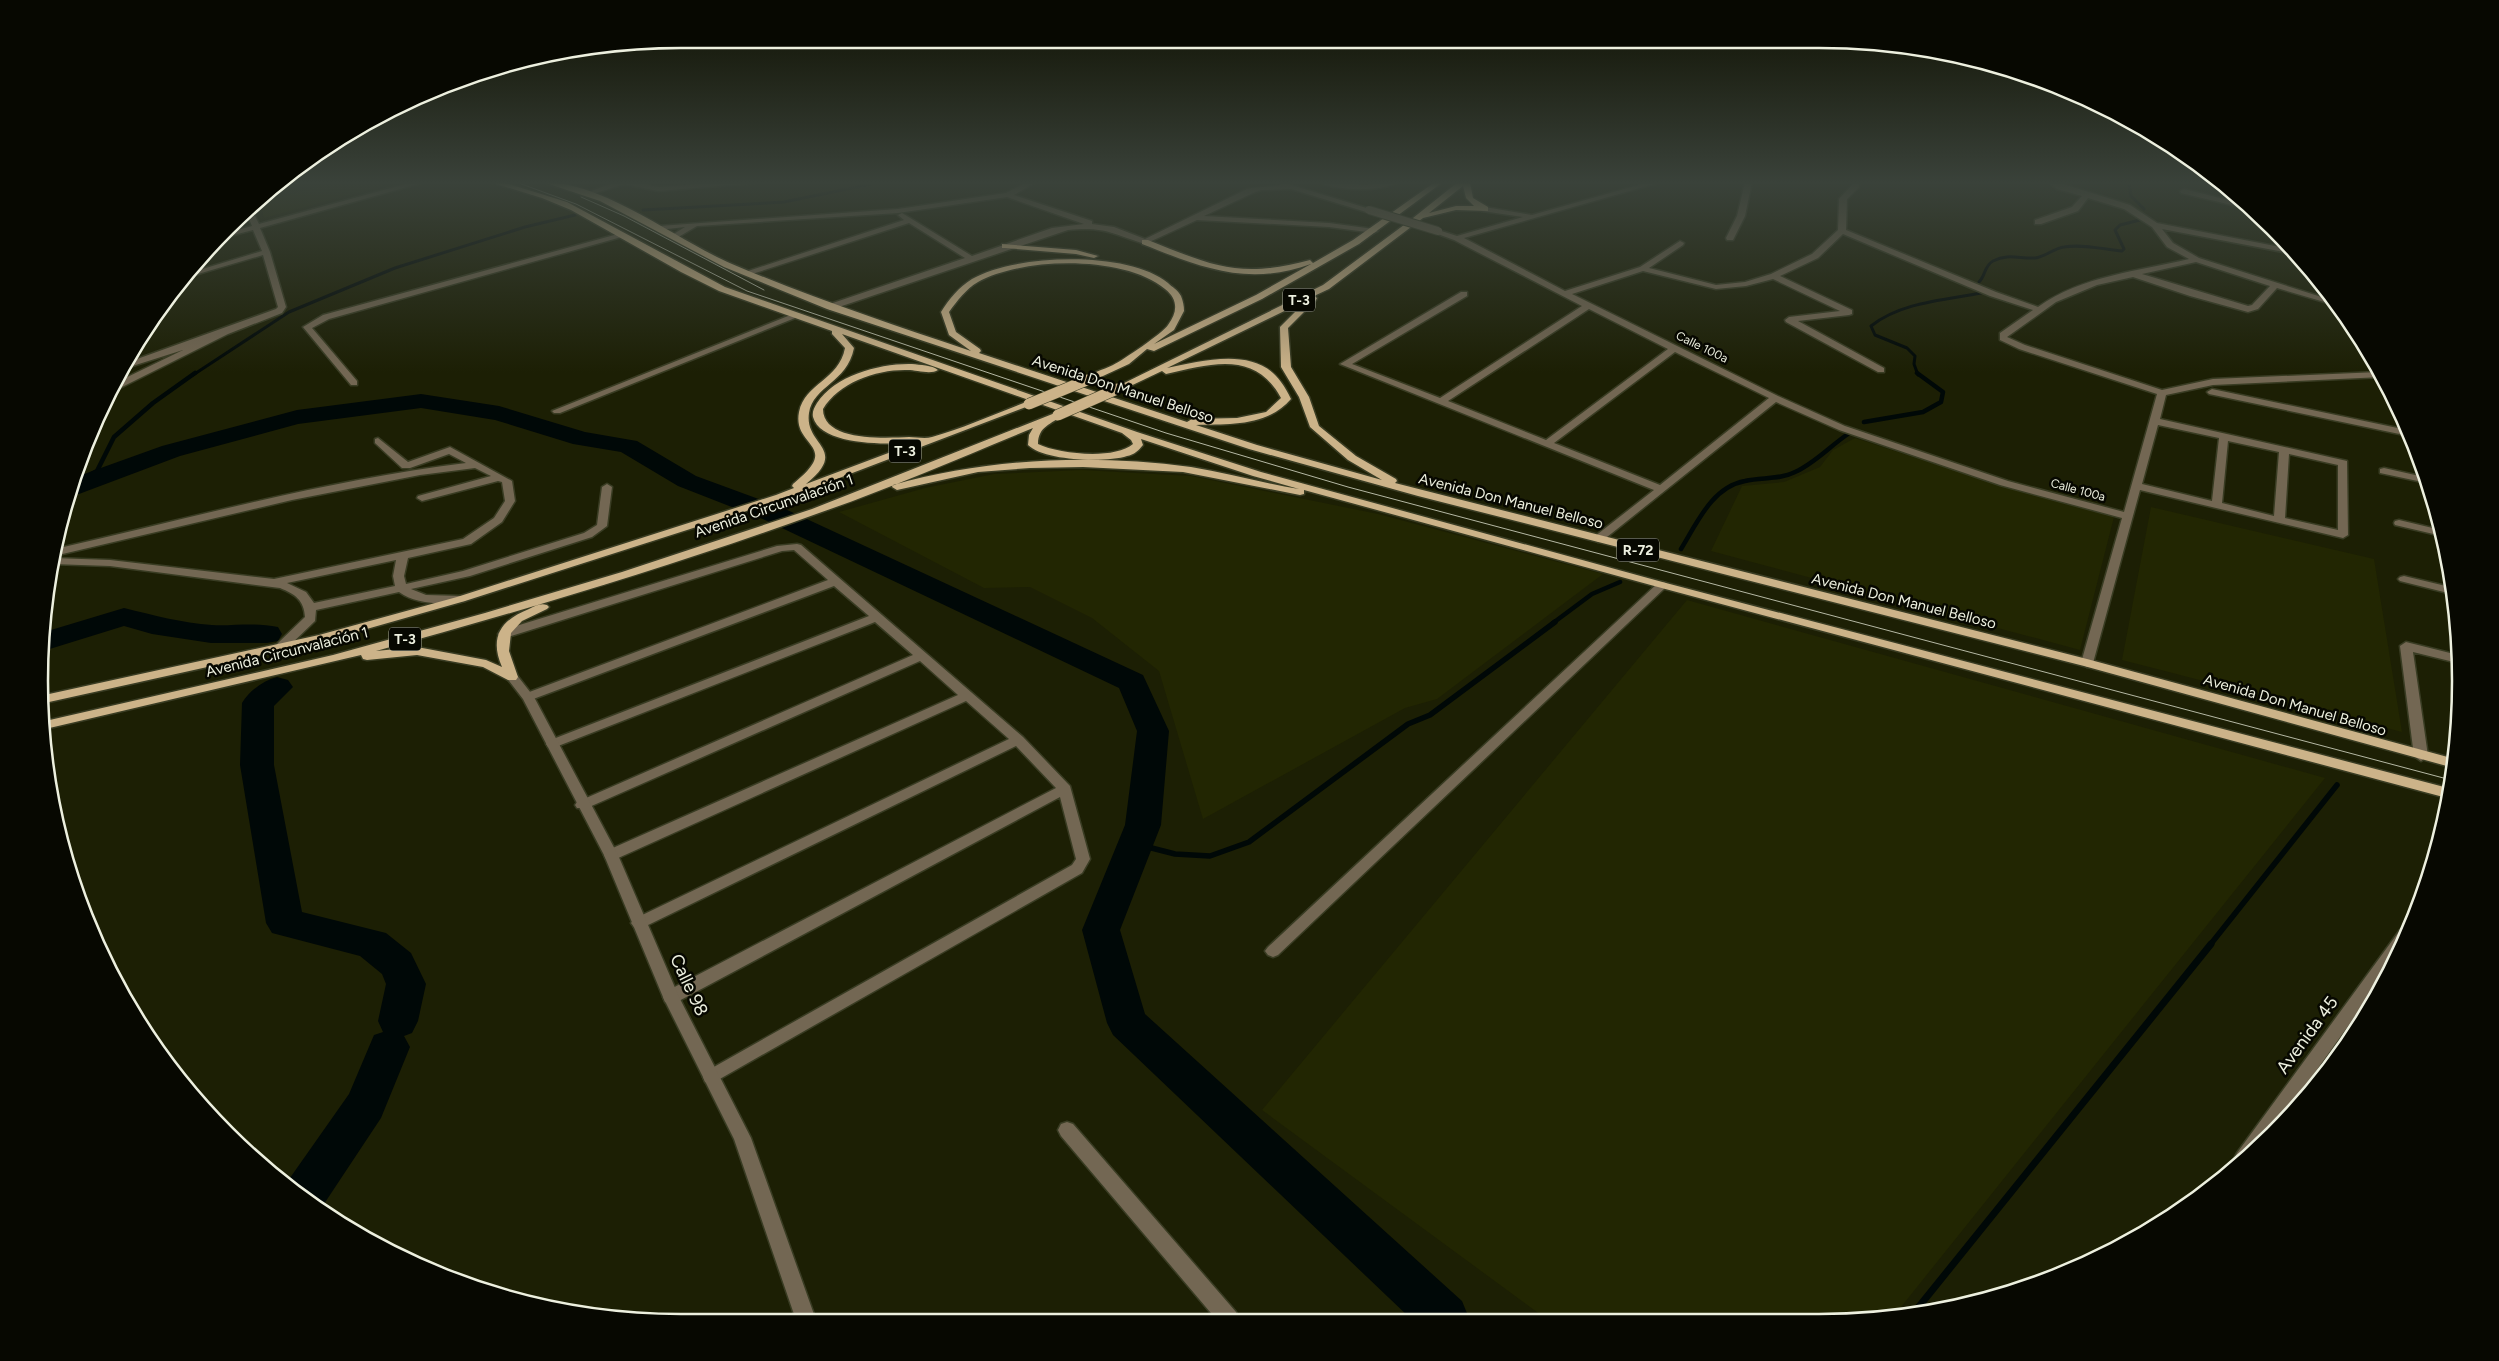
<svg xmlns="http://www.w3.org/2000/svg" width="2499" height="1361" font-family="Figtree,sans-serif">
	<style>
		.built { fill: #222602 }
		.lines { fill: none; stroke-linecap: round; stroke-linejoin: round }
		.stream-far3 { stroke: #000807; stroke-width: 3 }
		.stream-far2 { stroke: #000807; stroke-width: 4.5 }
		.stream-far1 { stroke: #000807; stroke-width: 5.5 }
		.stream { stroke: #000807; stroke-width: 7 }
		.river { fill: #000807; fill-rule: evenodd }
		.minor-casing { stroke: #393c23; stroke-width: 3 }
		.tertiary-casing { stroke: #393c23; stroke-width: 3 }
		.primary-casing { stroke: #393c23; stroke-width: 3 }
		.minor { fill: #736753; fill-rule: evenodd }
		.tertiary { fill: #736753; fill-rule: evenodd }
		.primary { fill: #ccb389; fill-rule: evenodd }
		.tram { stroke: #b5b8a4; stroke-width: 1 }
		.minor-bridge-casing { stroke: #393c23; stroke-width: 10; stroke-linecap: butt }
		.primary-bridge-casing { stroke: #393c23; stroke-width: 12; stroke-linecap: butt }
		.minor-bridge { stroke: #736753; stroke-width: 8 }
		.primary-bridge { stroke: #ccb389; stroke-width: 11 }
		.labels { text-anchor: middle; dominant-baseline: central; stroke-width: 5; stroke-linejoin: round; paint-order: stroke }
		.far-street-label { font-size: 12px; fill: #edf0df; stroke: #070801 }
		.shield { fill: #070801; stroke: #a8aa9c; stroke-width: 1 }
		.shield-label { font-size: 14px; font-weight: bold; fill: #edf0df }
		.street-label { font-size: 15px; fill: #edf0df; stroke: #070801 }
		.near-street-label { font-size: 18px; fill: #edf0df; stroke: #070801 }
		.rim { fill: none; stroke: #edf0df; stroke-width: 2.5 }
	</style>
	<rect width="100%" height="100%" fill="#1c1f04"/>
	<path class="built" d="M335,182H398L264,218L260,203Z
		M1855,438L2015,490L2115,513L2080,650L1711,551L1742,486L1784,482L1820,467L1833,450Z
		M1082,470L1191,476L1378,514L1603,574L1437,699L1405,708L1203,819L1159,671L1092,618L1030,587L984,588L839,512L925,488L994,474Z
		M2151,507L2374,559L2402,732L2122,660Z
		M1687,600L2325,778L1893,1317L1545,1318L1262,1110Z"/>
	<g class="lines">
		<path class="stream-far3" d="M2133,182L2129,184L2131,196L2144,209
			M643,210L784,202L881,182
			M1979,282C1986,275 1984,266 1993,261C2008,253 2020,259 2035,258C2045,257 2054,248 2064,247C2083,244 2103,249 2122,251L2124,249L2115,230L2120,225L2140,220
			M193,375L289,312L395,268L525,227L575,215
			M1918,375L1914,364L1915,356L1907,348L1875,335L1871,326C1901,302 1945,300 1981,293"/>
		<path class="stream-far2" d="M1864,422L1923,412L1941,402L1943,392L1917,373
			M71,485L97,471L114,437L153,403L195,373
			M1681,549C1697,523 1712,487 1745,481C1762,477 1779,480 1795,472C1815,463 1830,446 1848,434
			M1553,623L1592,594L1620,582"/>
		<path class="stream-far1" d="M1136,844L1175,854L1210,856L1249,842L1408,724L1430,715L1555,622
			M2210,945L2337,785"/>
		<path class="stream" d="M1913,1314L2211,944"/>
		<path class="river" d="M421,394L499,406L585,432L637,441L696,476L783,508L1143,675L1169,731L1161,825L1120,930L1145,1014L1462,1301L1469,1318H1410L1113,1035L1107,1023L1082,930L1125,825L1137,731L1119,688L765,520L678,486L621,452L573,444L495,420L421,408L298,424L180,456L79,494L67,495L73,478L162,446L297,410Z
			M124,608C153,615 182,623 212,625C234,626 256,622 278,627L282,634L278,641L267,643H211L152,634L124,626L40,652L41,633Z
			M277,677L288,680L293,687L274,706V765L302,912L386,933L411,953L426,984L418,1021L412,1033L404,1036L410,1047L381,1118L320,1210L285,1185L349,1094L374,1035L383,1032L378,1021L386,984L382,974L360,956L272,933L266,923L240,765L242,703C250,690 263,681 277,677Z"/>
		<g class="minor-casing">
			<path id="minor" d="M413,182H425L260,228L270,252L286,307L282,313L228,334L116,390H111L115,383L183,350L123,369L126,363L276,309L278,307L263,255L181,279L186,274L262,251L253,230L218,239L223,234L252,226L246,212L251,208L259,224Z
				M616,182H636L658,187L727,182H768L658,191L624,184L587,196L583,194Z
				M1027,182H1036L1014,195L1092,221V224L1114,227L1145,239L1247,189C1259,186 1276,188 1285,183L1373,210L1366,212L1291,189L1261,190L1253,193L1204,216L1329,223L1374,229L1378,231L1374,233L1329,227L1197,220L1145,244C1113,234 1104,226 1068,230L830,310L826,307L827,305L965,258L909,223L749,275L742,273L904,220L898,215L902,213L972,256L1052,228L1084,224L1007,197L898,213L697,226L675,239H672V235L685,227L659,230L655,228L659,226L898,209L1006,193Z
				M1319,182L1366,185L1398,182C1381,192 1336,191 1319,182Z
				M1649,182H1661L1464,238L1565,291L1640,267L1680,241L1684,243L1683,245L1649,268L1716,285L1745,282L1771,274L1812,254L1838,230L1839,199L1852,185V182H1859V187L1847,199L1846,230L1996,292L2038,307C2081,276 2139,271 2189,259L2167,247L2152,227L2124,209L2088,198L2078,211L2041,224H2035V220L2072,207L2082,196L2057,189L2048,182H2057L2130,205L2157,223L2290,249L2294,254L2162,229L2173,243L2199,258L2334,301L2338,306L2277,288L2258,309L2248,312L2190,296L2133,277L2097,285L2056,302L2007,337L2025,345L2162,390L2213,379L2379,372L2382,377L2213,385L2166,395L2160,419L2347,461L2348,535L2343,538L2140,490L2093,663L2087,667L2081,663L2122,518L2000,485L1839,430L1776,402L1602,541L1598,542L1593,539L1594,537L1654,490L1340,364L1461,292H1467V296L1352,364L1440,398L1582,306L1454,240L1435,233V229L1457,236L1523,217L1482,211L1481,209L1485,207L1532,215ZM1843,234L1990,296L2033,310L2000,333V340L2019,349L2157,394L2124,512L2008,481L1845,426L1778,396L1572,294L1643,271L1716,289L1746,286L1773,279L1840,311L1789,317L1785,320L1786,322L1878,372H1884V368L1798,321L1849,315L1852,314V310L1780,276L1818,258ZM2196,262L2270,286L2252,305L2248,306L2142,274ZM1589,309L1668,349L1546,440L1448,401ZM1675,352L1769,398L1660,485L1554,443ZM2158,425L2219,438L2212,501L2142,484ZM2228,441L2279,452L2274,516L2222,503ZM2289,454L2338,465V530L2285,518Z
				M1745,182H1752L1745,216L1733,240H1727L1726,238L1737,216Z
				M2184,189L2248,205L2253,210L2181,193L2180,191Z
				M618,234L625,236L329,319L312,328L357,381V385H351L303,327L323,315Z
				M793,314L800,316L560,413H554L552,411Z
				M2388,387L2391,392L2384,390Z
				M2212,389L2407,430L2409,436L2209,394L2207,392Z
				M378,438L408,462L450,447L512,481L515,501L502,522L471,544L408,558L404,576L406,584L463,571L584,533L597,525L602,487L607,484L612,487L607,526L592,537L470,576L411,589L426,595L461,596L465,597L467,599L465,601C446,606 415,604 399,592L316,610L315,621L286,649L282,650L276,646L278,643L305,617C304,600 295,594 280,588L110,566L52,564L53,558L110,560L274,579L463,539L494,518L505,501L502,482L498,481L422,501L417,498L418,496L491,476L475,468L420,475L292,500L54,556L55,549C191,518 327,480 466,463L449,454L410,468H402L375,443V439ZM396,560L393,576L395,586L314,603L306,592L287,583Z
				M2384,468L2424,477L2427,483L2380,473V469Z
				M2399,520L2441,530L2442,536L2395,525L2394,523L2395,521Z
				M797,544L801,545L1023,737L1070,786L1090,859L1082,873L711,1084L705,1082L703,1077L705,1072L1072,865L1076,859L1060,797L677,1002L671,1004L665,1002L663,997L665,992L1056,788L1016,746L644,927L639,929L634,927L631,923L634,919L1009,739L966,701L616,859H606L604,855L606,851L958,695L920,661L587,808H577L575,805L577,802L913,655L875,622L553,748L548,747L546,744L548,741L869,616L834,586L528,701L522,697L524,694L828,580L794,550L782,551L508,637H500L498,634L500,631L777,546Z
				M2404,576L2450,587L2452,594L2400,581L2398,579L2400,577Z
				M1662,582L1666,583L1668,585L1666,587L1278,955L1273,957L1268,955L1265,951L1268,947L1658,583Z
				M2406,642L2458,655V663L2413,652L2428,756L2421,761L2414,756L2400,646Z
				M2405,928L2407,929L2390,967L2269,1137L2236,1164L2234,1159L2237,1153L2400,930Z
				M1067,1122L1073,1124L1236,1312L1239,1319H1216L1061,1136L1058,1130L1061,1124Z"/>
		</g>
		<g class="tertiary-casing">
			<path id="tertiary" d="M512,673L516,674L534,697L618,855L679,997L751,1138L816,1320H796L734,1139L663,997L604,855L523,699L506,677Z"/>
		</g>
		<g class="primary-casing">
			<path id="primary" d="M490,182H502L567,202L725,287L1137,432L1261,472L1666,583L2448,788L2447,798L1658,587L1304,490V494L1300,495L1183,472L1083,467L1030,468L978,472L897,490L892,487L893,485C989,458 1092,454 1191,467C1227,473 1263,483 1299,489L1253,476L1141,439L1143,445C1139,450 1134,455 1127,456C1106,463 1044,461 1028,445L1029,435L1033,428C962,457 891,488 819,513C673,566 525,610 376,651L417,647L486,660L502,667C489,637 501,620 529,609C535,606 540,603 547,605L549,607L547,609L522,621L511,633L509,651L518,677L516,680H508L483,667L417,655L367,660L363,659L361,655L41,730V722L333,655L485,613L622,572L812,509L1055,413L1058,412L1063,415C1052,424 1038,426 1038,444C1059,454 1114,460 1133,444L1131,440L1122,433L842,334L854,348C847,383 813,386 809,413C804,446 850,448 806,484L915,443C892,444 821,447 813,417C812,412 814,408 817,403C835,375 881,363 912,364C920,365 932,365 938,370C931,375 916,370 908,370C878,369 839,382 823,409C823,442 886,438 909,437C916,437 925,439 932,437C963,428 995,414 1026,402H1032L1034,404L784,499L465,601L321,642L40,704V696L319,635L457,597L776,495L794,488L792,486L793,484C843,444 792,448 799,412C805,383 839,380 845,348L832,334V331L719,291L681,272L571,210L542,198Z
				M543,182C605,182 676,240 732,264C810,297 890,324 971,351L949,335L941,312C949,299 959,287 972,279C1015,254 1128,250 1168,283C1172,287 1178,290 1181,296C1183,301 1184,306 1184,311L1174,330L1154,344L1256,295L1311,264C1246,287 1201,267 1142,244V240H1148C1213,266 1240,279 1310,260L1313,263L1353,240L1435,182H1443L1359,244L1262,299L1154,351L1147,349L1129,364L1090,382L1087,383L1082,380C1090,373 1103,370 1113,365C1123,360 1163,333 1168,325C1178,312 1178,299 1165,289C1124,255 1023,257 978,282C966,289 957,301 949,312L956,332L980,349L981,351L979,353L1187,422L1192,419L1237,418L1266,412L1281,398C1255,350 1211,364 1166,374L1162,371L1120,391H1114L1112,389L1323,285L1408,222L1458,182H1470L1473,198L1488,207V211L1456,210L1423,218L1329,289L1314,296L1317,298L1316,300L1288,328L1291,367L1309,397L1319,426L1356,456L1396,479L1397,481L1395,483L2087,659L2455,759L2454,768L2084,666L1418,496L1249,449L827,309L724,267L600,201ZM1463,186L1466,198L1474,206H1456L1429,213ZM1307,300L1280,327L1281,367L1299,397L1310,427L1348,460L1382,480L1257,445L1196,425C1229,424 1267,427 1291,399C1288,393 1285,387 1281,382C1256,346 1202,361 1167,368Z
				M1002,244L1076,250L1098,256L1094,258L1076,254L1005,248H1002Z"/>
		</g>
		<use href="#minor" class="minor"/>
		<use href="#tertiary" class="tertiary"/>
		<use href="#primary" class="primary"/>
		<path class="tram" d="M516,182L576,204L747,291L1166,433L1348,487L2451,780
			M581,197L624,216L764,290"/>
		<g class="minor-bridge-casing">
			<path id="minor-bridge" d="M1369,210L1438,231"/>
		</g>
		<g class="primary-bridge-casing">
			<path id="primary-bridge" d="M1029,404L1087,380
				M1058,415L1117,389"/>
		</g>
		<use href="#minor-bridge" class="minor-bridge"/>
		<use href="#primary-bridge" class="primary-bridge"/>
	</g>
	<linearGradient id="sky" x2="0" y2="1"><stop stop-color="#0f1102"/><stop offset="0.49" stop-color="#3a423a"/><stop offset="1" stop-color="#3a423a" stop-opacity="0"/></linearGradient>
	<rect width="2499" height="373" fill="url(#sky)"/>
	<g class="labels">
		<g class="far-street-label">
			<text transform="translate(1702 347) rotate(26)">Calle 100a</text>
			<text transform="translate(2078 490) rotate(15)">Calle 100a</text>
		</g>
		<g class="shield">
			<rect x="1283" y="288.5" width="32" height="23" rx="4"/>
			<rect x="889" y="439.5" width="32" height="23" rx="4"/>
			<rect x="1617" y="538.5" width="42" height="23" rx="4"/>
			<rect x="389" y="627.5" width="32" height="23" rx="4"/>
		</g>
		<g class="shield-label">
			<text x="1299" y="300">T-3</text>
			<text x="905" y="451">T-3</text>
			<text x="1638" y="550">R-72</text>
			<text x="405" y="639">T-3</text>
		</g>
		<g class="street-label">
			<text transform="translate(1123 389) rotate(18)">Avenida Don Manuel Belloso</text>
			<text transform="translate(1511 501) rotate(14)">Avenida Don Manuel Belloso</text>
			<text transform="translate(774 506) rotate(-19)">Avenida Circunvalación 1</text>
			<text transform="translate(1904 601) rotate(14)">Avenida Don Manuel Belloso</text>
			<text transform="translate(287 652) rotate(-14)">Avenida Circunvalación 1</text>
			<text transform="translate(2295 705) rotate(16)">Avenida Don Manuel Belloso</text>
		</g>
		<g class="near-street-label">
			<text transform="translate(689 985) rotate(65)">Calle 98</text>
			<text transform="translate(2307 1035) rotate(-54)">Avenida 45</text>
		</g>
	</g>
	<path d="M0 0H2499V1361H0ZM681 48H1819A633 633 0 0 1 2452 681V681A633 633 0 0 1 1819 1314H681A633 633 0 0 1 48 681V681A633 633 0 0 1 681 48Z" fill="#070801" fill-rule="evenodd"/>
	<path class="rim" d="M681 48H1819A633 633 0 0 1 2452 681V681A633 633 0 0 1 1819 1314H681A633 633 0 0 1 48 681V681A633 633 0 0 1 681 48Z"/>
</svg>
